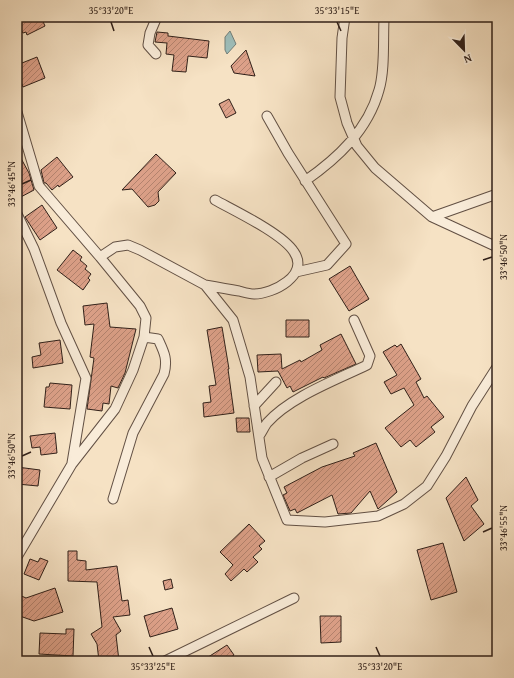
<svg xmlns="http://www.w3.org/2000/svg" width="514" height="678" font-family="'Gentium Book Plus',serif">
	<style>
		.water { fill: #9dbdb9; stroke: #717e79 }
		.building { fill: url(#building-hatch); stroke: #302019 }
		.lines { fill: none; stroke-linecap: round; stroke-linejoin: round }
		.street-casing { stroke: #625044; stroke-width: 11 }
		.street { stroke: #f9ecd9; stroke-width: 9 }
		.ticks { fill: none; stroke: #302019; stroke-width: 1.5 }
		.neatline { fill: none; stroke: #302019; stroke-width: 1.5 }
		.ticks-label { font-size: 10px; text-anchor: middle; fill: #302019 }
	</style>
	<defs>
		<pattern id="building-hatch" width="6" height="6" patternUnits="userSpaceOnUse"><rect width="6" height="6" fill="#dda189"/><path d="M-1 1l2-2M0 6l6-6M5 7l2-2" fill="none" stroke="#b4836f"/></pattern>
	</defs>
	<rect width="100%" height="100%" fill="#f6e2c4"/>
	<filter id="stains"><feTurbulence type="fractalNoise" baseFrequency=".005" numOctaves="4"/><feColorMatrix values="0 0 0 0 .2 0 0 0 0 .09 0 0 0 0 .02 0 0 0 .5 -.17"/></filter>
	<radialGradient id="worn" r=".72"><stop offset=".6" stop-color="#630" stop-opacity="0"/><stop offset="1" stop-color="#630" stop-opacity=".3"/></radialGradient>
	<path class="water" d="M230,31L236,44L227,54L225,50V37Z"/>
	<path class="building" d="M17,17H31L33,21L41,17L45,26L27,35L26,32L23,33L21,30L17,31Z
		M157,32L168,33V36L209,41L207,58L188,56L186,72L172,71L174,55L166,54L167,43L155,42Z
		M246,50L255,76L234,73L231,66Z
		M37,57L45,78L23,87L17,71V65Z
		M229,99L236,113L226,118L219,104Z
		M17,151L29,173L34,190L17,199Z
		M156,154L176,173L158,192L159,201L155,205L148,207L132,189L122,190Z
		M57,157L73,177L59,187L58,185L52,190L46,183H44L41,170Z
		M42,205L57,228L40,240L25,217Z
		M73,250L82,257L80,260L87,266L85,269L91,274L88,278L90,280L83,290L57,270Z
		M350,266L369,299L349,311L329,279Z
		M107,303L110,327L136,329L125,373L118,388L111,386L109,404L103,403L102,411L87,409L94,358L90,357L94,324L85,325L83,306Z
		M286,320H309V337H286Z
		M222,327L229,369H228L234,413L204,417L203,403L211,402L209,386L216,385L207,330Z
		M341,334L356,364L324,378L323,377L293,392L290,386L287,388L278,371L258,372L257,355L281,354L282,369L300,360L301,362L322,350L320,345Z
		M60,340L63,363L33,368L32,357L41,355L39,343Z
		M401,344L421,379L416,382L424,398L427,396L444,417L431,427L435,432L416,447L410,440L401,447L385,428L414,405L404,388L391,394L384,382L397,375L383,352L395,345L397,347Z
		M50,383L72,385L70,409L44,407L46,387H49Z
		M236,418H249L250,432H237Z
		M55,433L57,453L41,455L40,447L32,448L30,436Z
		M376,443L397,492L378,509L370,491L351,513L338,514L332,495L297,513L295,509L290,511L283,495L287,493L284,487L322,467L355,456L353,453Z
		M17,467L40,470L38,486L17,484Z
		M466,477L478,500L471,506L484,524L464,541L446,498Z
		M249,524L265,541L259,546L262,549L253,557L258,562L247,572L244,569L231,581L225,574L233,565L220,552Z
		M443,543L457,592L431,600L417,550Z
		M68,551H77V560L86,561V570L117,566L122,601L128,600L130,615L113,617L121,631L116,635L119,661H99L97,644L91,634L102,627L97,582L68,581Z
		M40,558L48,561L39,580L24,574L30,559L38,562Z
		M171,579L173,588L165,590L163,581Z
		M55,588L63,612L34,621L17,615V594L26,598Z
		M172,608L178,629L150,637L144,616Z
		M320,616H341V642L321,643Z
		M66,629H74L73,656L39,654L40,633L66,634Z
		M227,645L234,655L230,658L232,661H202Z"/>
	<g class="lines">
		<g class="street-casing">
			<path id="street" d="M156,17V19L150,33L148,45L156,54
				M345,17L342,38L340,97L347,123L357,146L375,168L432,217L497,247
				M17,112L39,186L100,257L140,306L146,318L144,337L133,370L115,409L72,464L17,557
				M267,116L288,153L346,244L327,265L296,272
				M305,181C338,158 368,130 379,90C385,71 383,40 384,20
				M17,214L34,249L61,323L86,378L72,463
				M432,217L497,194
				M100,257L115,247L128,245L140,250L205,285L233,320L250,377L262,458L287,520L325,522L378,516L404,504L427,486L446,456L472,406L497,367
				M205,285C216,287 227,289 239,291C243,292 249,294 254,294C273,294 310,275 294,252C283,234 235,211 215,200
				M254,406L276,382
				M259,436C262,432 264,427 267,423C290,397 336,380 367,365L370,356L354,320
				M269,477L302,458L333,444
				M113,499L133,433L164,374C168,359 164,352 158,339L144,337
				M165,661L294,598"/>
		</g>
		<use href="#street" class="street"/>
	</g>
	<path class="ticks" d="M111,22L114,31M337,22L341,31M22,184L31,180M483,260L492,257M22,456L31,452M483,532L492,528M149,647L153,656M376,647L380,656"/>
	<rect width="514" height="678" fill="none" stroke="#f6e2c4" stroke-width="44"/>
	<g transform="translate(464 50) rotate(157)" stroke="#f9ecd9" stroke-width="3" paint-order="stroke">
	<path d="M0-3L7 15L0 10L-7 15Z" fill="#302019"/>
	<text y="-6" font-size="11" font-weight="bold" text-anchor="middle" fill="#302019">N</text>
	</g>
	<rect x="22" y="22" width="470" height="634" class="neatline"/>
	<g class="ticks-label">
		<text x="111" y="14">35°33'20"E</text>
		<text x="337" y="14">35°33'15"E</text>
		<text transform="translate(11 184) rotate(-90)" y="4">33°46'45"N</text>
		<text transform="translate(503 257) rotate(-90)" y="4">33°46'50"N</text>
		<text transform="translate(11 456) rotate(-90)" y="4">33°46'50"N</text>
		<text transform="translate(503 528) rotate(-90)" y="4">33°46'55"N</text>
		<text x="153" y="670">35°33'25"E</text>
		<text x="380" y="670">35°33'20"E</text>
	</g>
	<rect width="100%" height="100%" filter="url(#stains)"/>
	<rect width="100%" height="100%" fill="url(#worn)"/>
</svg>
